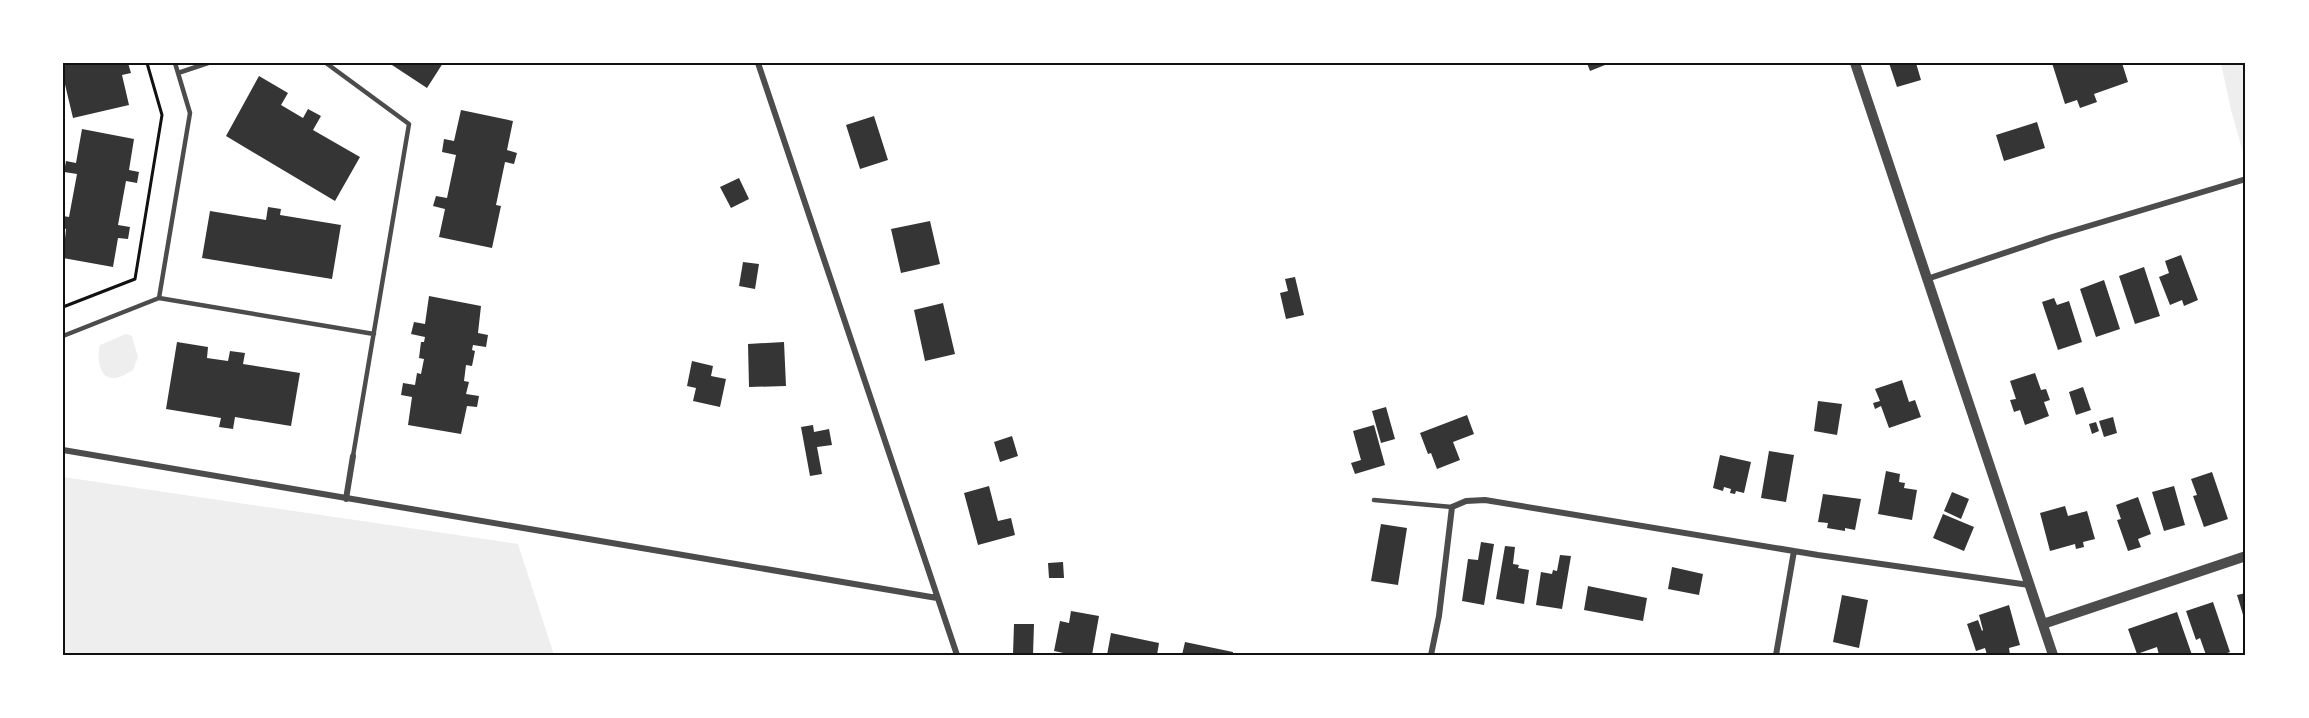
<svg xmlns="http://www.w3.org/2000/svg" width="2309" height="718" font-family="'Fira Sans',sans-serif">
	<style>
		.green { fill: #eee }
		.building { fill: #353535 }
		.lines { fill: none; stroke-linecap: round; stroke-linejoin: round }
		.path { stroke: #111; stroke-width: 3 }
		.service { stroke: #4c4c4c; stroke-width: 4.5 }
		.minor { stroke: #4c4c4c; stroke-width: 6 }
		.tertiary { stroke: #4c4c4c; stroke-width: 10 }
		.neatline { fill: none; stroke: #111; stroke-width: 2 }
	</style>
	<rect width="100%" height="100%" fill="#fff"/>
	<path class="green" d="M2221,63H2246V163L2231,110Z
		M126,334L132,336L138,357L133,370C128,373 120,378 114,378C98,379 97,355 100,345Z
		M63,477L518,544L554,655H63Z"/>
	<path class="building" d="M63,63H128L131,73L122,75L129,105L73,118L63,76Z
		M393,63H443L427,88L392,65Z
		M1587,63H1610L1590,71Z
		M1889,63H1916L1921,80L1897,87Z
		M2052,63H2122L2128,82L2094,94L2097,102L2080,108L2077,100L2065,104Z
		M259,76L288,93L281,105L303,118L308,109L321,116L313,130L360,157L335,201L226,136Z
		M461,110L513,121L507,150L517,153L514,164L505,162L496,205L501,206L492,248L439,237L445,209L433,206L436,196L447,198L456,155L442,152L444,139L454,141Z
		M874,116L888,160L860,169L846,125Z
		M2037,122L2045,148L2004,161L1996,135Z
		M82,129L134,139L129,170L139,172L137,183L126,181L118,225L130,227L128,239L118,238L113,267L63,258L66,229L63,228V216L69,217L77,174L64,172L66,161L76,163Z
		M739,178L749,199L731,208L720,187Z
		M268,207L281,209L280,215L341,225L332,279L202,258L210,211L266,220Z
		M930,221L940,264L901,273L891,229Z
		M2181,255L2198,300L2184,306L2182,300L2170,305L2159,277L2169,273L2165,261Z
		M743,262L759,264L755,289L739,286Z
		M2144,267L2160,316L2135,324L2119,276Z
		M1295,277L1304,315L1286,319L1280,293L1288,291L1285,279Z
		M2104,280L2120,329L2096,337L2080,289Z
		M429,296L481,306L478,333L488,335L486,347L473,345L472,350L475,351L472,366L466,365L464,381L469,382L466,394L479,396L477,407L467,406L461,434L408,425L412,397L401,395L403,383L415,385L417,373L421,374L424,359L419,358L421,342H424L425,337L411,334L414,322L425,324Z
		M2054,298L2057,305L2069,301L2082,342L2058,350L2042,302Z
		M943,303L955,354L925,361L914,310Z
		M177,342L208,347L207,358L228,361L230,351L245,353L243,364L300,373L291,426L235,417L233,429L219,427L221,418L166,409Z
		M784,342L786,386L749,387L748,344Z
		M692,361L713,366L711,376L726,379L720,407L693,401L696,388L687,386Z
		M2035,373L2041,390L2046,389L2050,400L2044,402L2049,416L2025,425L2020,410L2014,412L2010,400L2016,399L2010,381Z
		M1902,380L1909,402L1915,400L1921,417L1889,428L1881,406L1875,409L1873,403L1880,401L1875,389Z
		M2083,387L2091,410L2076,415L2069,392Z
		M1818,401L1842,404L1837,435L1814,431Z
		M1386,407L1395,439L1381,443L1372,411Z
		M1467,415L1474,434L1453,442L1460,460L1437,469L1431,453L1428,454L1420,433Z
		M2113,417L2117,433L2104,437L2099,421Z
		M2096,422L2099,431L2092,434L2089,424Z
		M813,425L814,432L829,429L832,445L817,447L822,474L810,476L801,427Z
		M1374,425L1385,465L1355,474L1351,463L1361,460L1353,431Z
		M1012,436L1018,456L1000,462L994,442Z
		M1769,451L1794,455L1786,502L1761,498Z
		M1720,455L1751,462L1744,493L1736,491L1735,494L1730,493L1731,489L1724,487L1723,491L1713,488Z
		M1886,471L1900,474L1899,482L1905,483L1904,488L1917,490L1912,520L1878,514Z
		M2212,472L2228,519L2204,527L2193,496L2197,495L2191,479Z
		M989,486L998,521L1011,518L1015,535L978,545L964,493Z
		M2174,486L2185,525L2164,531L2152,492Z
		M1952,492L1969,499L1961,519L1944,511Z
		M1823,494L1861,499L1855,530L1845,528V531L1827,528L1828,523L1818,522Z
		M2138,497L2151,534L2138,539L2141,547L2128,551L2117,520L2121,519L2116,505Z
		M2065,506L2068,516L2087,511L2095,539L2083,542L2084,547L2076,549L2075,544L2050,551L2040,513Z
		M1943,514L1974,527L1964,551L1933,538Z
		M1381,524L1407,528L1398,585L1371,581Z
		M1481,542L1494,544L1484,605L1462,601L1468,559L1478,560Z
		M1505,546L1515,547L1513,564L1519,565L1518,568L1529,570L1524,604L1496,599Z
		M1560,555L1571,556L1562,609L1536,605L1541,572L1552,574L1553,570L1557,571Z
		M1063,562L1064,578H1049L1048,563Z
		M1672,567L1703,574L1699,595L1668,589Z
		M1588,586L1647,598L1643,621L1584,610Z
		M2246,593V618H2244L2237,595Z
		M1842,595L1868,600L1859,648L1833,642Z
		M2213,602L2230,652L2222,655H2206L2200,638L2196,640L2186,611Z
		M2009,605L2020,645L2009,648L2010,655H1987L1985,648L1976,651L1967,624L1978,620L1982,631L1983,630L1979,615Z
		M1071,611L1099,616L1092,655H1073L1054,651L1060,621L1069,623Z
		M2177,612L2192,655H2159L2157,647L2137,654L2128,629Z
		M1014,624H1034L1033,655L1013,654Z
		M1111,633L1159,643L1157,655H1107Z
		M1185,642L1233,652V655H1182Z"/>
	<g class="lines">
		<path class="path" d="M63,307L135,279L162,115L147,63"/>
		<path class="service" d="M326,63L409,124L353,456
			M178,73L208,63
			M159,298L374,334
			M63,336L159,298L190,113L175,63
			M1374,500L1452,507"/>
		<path class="minor" d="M758,63L957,655
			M1927,279L2052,237L2246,179
			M63,450L937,598
			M346,499L353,456
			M1431,655L1439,616L1452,507L1466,501L1485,500L1818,555L2029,585
			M1776,655L1794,551"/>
		<path class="tertiary" d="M1855,63L2053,655
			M2043,624L2246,556"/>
	</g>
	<rect width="2309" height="718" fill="none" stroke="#ffffff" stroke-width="129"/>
	<rect x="64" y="64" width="2180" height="590" class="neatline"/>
</svg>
